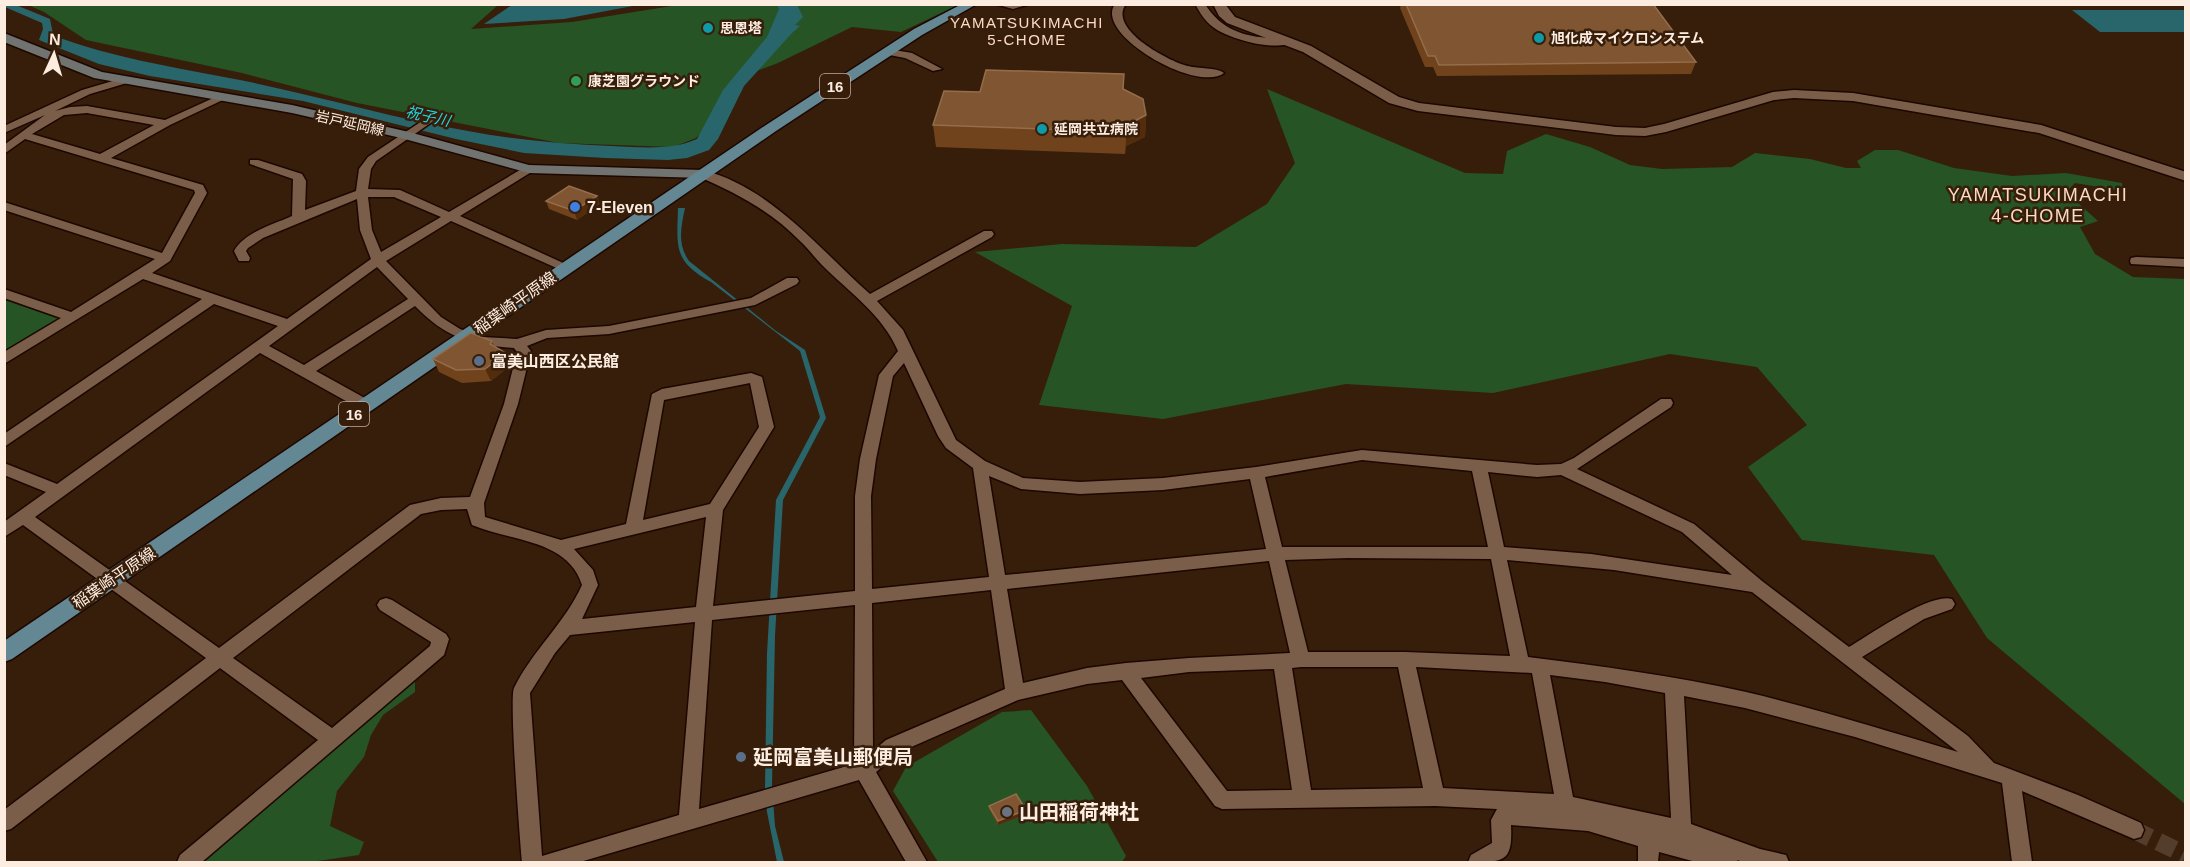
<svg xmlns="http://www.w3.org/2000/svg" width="2190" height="867" font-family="Arial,'Noto Sans JP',sans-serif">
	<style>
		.green { fill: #265425 }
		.water { fill: #28666b }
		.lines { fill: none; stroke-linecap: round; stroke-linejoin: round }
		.minor-tunnel { stroke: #543d2b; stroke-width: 18; stroke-dasharray: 18 9; stroke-linecap: butt }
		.minor-casing { stroke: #1d0700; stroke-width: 3 }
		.tertiary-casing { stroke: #1d0700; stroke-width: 3 }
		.secondary-casing { stroke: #1d0700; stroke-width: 3 }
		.primary-casing { stroke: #1d0700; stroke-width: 3 }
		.minor { fill: #7b5e4a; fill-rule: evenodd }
		.tertiary { fill: #7b5e4a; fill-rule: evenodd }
		.secondary { fill: #70736f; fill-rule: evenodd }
		.primary { fill: #648794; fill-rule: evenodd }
		.wall { fill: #71431c }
		.shaded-wall { fill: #532c0c }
		.building { fill: #805531; stroke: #936d4c; stroke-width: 1.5 }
		.culture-dot { fill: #0f9aa8; stroke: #361e0b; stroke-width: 2 }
		.leisure-dot { fill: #2e9e5b; stroke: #361e0b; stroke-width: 2 }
		.shop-dot { fill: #3f7fe0; stroke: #361e0b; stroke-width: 2 }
		.service-dot { fill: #5c6f8a; stroke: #361e0b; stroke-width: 2 }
		.worship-dot { fill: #6b7280; stroke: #361e0b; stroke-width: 2 }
		.labels { text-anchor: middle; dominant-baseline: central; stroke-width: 5; stroke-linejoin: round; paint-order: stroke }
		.far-poi-label { font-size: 14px; font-weight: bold; fill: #fdece0; stroke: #361e0b; text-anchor: start }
		.far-street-label { font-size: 14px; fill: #fdece0; stroke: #361e0b }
		.far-neighbourhood-label { font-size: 15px; letter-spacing: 1.5px; fill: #fcdac3; stroke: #361e0b }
		.shield { fill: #361e0b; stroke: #c1aea0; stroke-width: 1.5 }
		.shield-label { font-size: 15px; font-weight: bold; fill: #fdece0 }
		.far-water-label { font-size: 15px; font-style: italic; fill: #1adde8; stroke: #361e0b }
		.poi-label { font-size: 16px; font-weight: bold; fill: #fdece0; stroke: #361e0b; text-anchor: start }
		.street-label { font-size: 16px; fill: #fdece0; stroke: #361e0b }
		.neighbourhood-label { font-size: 18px; letter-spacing: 1.5px; fill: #fcdac3; stroke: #361e0b }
		.near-poi-label { font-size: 20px; font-weight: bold; fill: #fdece0; stroke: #361e0b; text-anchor: start }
	</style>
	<rect width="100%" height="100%" fill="#361e0b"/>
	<path class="green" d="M684,4L956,6L901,32L852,27L778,63L751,73L727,109L696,138L673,147L559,143L357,103L242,73L86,40L44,12L28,5H498L471,29L572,22Z
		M1267,89L1465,173L1503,174L1507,151L1546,134L1590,147L1630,165L1662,169L1732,167L1755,153L1810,159L1846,168H1861L1857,161L1875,150H1898L1954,168L2012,176L2066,173L2122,183L2123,191L2075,183L2066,192L2098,221L2080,227L2095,254L2133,277L2185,279V804L1987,638L1934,555L1802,540L1748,467L1807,425L1757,367L1670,354L1493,393L1346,384L1163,419L1039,405L1072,306L975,252L1062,244L1196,247L1267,204L1295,163Z
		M5,300L60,319L5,354Z
		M415,680V692L383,715L371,735L364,757L337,791L330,826L364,842L359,855L311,862H198Z
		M1031,710L1087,786L1126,856L1122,862H938L893,791L906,767L1002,712Z"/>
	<path class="water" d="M4,5H16L50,19L53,34L57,37C112,57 167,66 224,77C306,92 386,117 468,131C516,140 564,144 612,146C641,147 670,151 697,139L723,90L767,37L779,9L777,5H797L803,17L795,25L800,26L792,33L744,86L718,139L709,150L687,158L668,160L605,158L524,153L456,139L303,101L150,76L99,64L39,40L43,29L42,23L5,7Z
		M512,5V4L638,5L564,19L484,24Z
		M2072,10H2185V32H2100Z
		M678,208H685C681,227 677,244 689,261L776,331L805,350L826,418L783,500L775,636L772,786L775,826L784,862H777L767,812L765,789L767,653L776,500L820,417L800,351L711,282C673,261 677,247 678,208Z"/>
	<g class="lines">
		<path class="minor-tunnel" d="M2134,830L2186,855"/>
		<g class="minor-casing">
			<path id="minor" d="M995,4H1030L1013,9Z
				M1115,4H1126C1107,29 1170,62 1188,66C1199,69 1216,67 1224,73C1198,94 1093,34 1115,4Z
				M1195,4H1205C1221,30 1246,38 1276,38C1283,38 1289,37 1294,41C1278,53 1228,39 1213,27C1205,21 1200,13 1195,4Z
				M888,49L912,53L942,69L933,71L905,58L884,54L883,52Z
				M123,78L127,79V83L90,94L55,111L70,107L87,106L165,120L220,95L224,94L229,97L170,125L111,158L203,185L207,193L170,261L152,273L287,319L371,259L360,230L357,199L263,238L248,248L246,251L250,258L249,261H239L234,251C245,232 272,225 292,216L293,179L250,164V160H258L302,174L306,181L305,210L356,191L359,169L368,157L428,117L434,120L432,122L376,161L371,169L368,189L400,190L449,212L525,167H533V171L460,216L572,267L571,270H561L451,221L386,261L441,317L460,329L483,337L517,339L546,330L609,326L751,298L787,278H797L799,281L797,284L755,305L609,334L547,338L527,346L531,351L518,404L484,503L485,517L561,540L626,524L652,394L662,389L751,373L762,377L774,427L723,510L713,606L855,591V496L860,459L879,375L898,351C882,314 850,293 822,265C814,257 808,248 800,241C772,212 735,192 699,177V171L703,170C772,188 819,249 870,294L984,231H992L994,234L992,237L877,301L903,330L956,440L985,461L1023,478L1080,482L1163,478L1256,467L1362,450L1537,465L1561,464L1574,458L1661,399H1671L1673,403L1671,407L1577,469L1694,524L1762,581L1849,647C1869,635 1931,592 1952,599L1955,604L1952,609L1924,619L1862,657L1968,736L1994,763L2078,795L2141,823L2144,830L2141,837L2134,839L2022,791L2032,862H2012L2002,783L1855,737L1745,708L1684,696L1691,824L1760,849L1786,855L1789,862H1743L1737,860L1738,862H1696L1659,852L1658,862H1638V846L1588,831L1511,825C1513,864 1503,862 1468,862L1471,855L1492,843L1491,820L1497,809L1435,806L1222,809L1215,806L1122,680L1087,684L1018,700L900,752L876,772L927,862H906L859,780L580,862H522C520,841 509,699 514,688C532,651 565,623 582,585C568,539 509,541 472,525L467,509L441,510L421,514L233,658L332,728L430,646L431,642L380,610L377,605L380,600L386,598L392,600L446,634L449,639L444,655L202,862H177L180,855L318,740L220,668L11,829L4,831V810L206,658L23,525L4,537V522L46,492L4,475V463L57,484L278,326L214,304L4,447V434L202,299L143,279L4,364V352L61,318L4,298V289L71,312L155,259L4,210V202L162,253L195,193L194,190L25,139L4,154V145L45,115L4,133V126L82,90ZM87,113L154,125L100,154L32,134L64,115ZM368,197H394L441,217L381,252L372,230ZM377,267L408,299L304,365L269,346ZM415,306C446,338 471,345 514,348L517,352L504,404L470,497L441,498L410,505L219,648L35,517L260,353L362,410H372L374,406L372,402L316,371ZM904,363L938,436L946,448L973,468L989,577L872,589L871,496L876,459L893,376ZM750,383L759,427L710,504L643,520L664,400ZM1362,460L1472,471L1488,547H1282L1265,477ZM1488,472L1537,477L1561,475L1682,532L1732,575L1591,554L1504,547ZM989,476L1021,489L1080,494L1163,490L1250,479L1266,549L1005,575ZM706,517L696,607L582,619L598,585L593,570L574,549ZM1348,558L1491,559L1510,656L1405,652H1308L1285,560ZM1507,560L1614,570L1752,592L1958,752C1888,731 1818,709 1746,692C1675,676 1601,666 1528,657ZM1269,561L1290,653L1189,658L1126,663L1087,668L1023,683L1007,589ZM991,590L1005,689L886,740L873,751L872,603ZM855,605L854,764L699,809L712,620ZM695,622L679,815L542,856L530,693L555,653L570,635ZM1301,667H1398L1423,788L1311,790L1292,668ZM1416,667L1532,673L1554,794L1443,788ZM1274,669L1292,790L1227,791L1141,678L1189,672ZM1550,675L1605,682L1665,693L1671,818L1573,797Z
				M2136,257L2186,259V267L2131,264L2130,261L2131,258Z"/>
		</g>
		<g class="tertiary-casing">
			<path id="tertiary" d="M1213,4H1225L1235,17L1311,46L1399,97L1419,103L1616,127L1645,128L1664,124L1773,92L1794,90L1853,93L2041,125L2186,172V181L2039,133L1853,101L1794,98L1774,100L1666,132L1645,136L1616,135L1418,111L1389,103L1303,52L1227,23L1219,16Z"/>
		</g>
		<g class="secondary-casing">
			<path id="secondary" d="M4,33L102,72L292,105L409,132L529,165L703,170L710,174L703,178L529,173L401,138L292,113L94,78L4,42Z"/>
		</g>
		<g class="primary-casing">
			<path id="primary" d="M962,4H977L922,35L776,131L12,659L4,662V641L766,125L914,29Z"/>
		</g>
		<use href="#minor" class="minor"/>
		<use href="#tertiary" class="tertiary"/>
		<use href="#secondary" class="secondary"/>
		<use href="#primary" class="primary"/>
	</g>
	<path class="wall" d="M1401,4H1653L1696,62L1691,74L1437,76L1433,67H1425L1400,8Z
		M1124,74V90L1146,115L1145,137L1126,146L1125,154L936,147L933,125Z
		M546,201L600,204L577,220L549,209Z
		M492,341L495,347L506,353L511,365L491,381L462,383L439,372L433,359Z
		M989,806L1026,814L998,825L989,809Z"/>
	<path class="shaded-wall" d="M1146,115L1145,137L1126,146L1125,154L1127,125Z
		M597,196L600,204L577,220L574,211Z
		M506,353L511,365L491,381L485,369Z
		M1026,810V814L998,825V821Z"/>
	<path class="building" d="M1406,4H1653L1696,62L1439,65L1435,56H1428Z
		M986,70L1124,74L1123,89L1143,99L1146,115L1127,125L1126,132L933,125L944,91L980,92Z
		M569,186L597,196L574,211L546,201Z
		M471,333L492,341L490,344L506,353L485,369L456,370L433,359Z
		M1016,794L1026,810L998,821L989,806Z"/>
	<g class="culture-dot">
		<circle cx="708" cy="28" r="6"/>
		<circle cx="1539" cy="38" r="6"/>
		<circle cx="1042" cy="129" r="6"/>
	</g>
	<circle class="leisure-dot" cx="576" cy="81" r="6"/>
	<circle class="shop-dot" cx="575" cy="207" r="6"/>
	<g class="service-dot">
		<circle cx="479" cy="361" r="6"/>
		<circle cx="741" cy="757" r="6"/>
	</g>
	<circle class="worship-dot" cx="1007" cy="812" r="6"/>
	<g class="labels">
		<g class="far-poi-label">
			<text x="720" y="28">思恩塔</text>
			<text x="1551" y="38">旭化成マイクロシステム</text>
			<text x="588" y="81">康芝園グラウンド</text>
			<text x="1054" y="129">延岡共立病院</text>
		</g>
		<g class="far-street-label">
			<text transform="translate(350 123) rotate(13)">岩戸延岡線</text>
		</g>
		<g class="far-neighbourhood-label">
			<text x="1027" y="22">YAMATSUKIMACHI<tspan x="1027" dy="17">5-CHOME</tspan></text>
		</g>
		<g class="shield">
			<rect x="820" y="74" width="30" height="24" rx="4.5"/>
			<rect x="339" y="402" width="30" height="24" rx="4.5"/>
		</g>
		<g class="shield-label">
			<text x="835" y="86">16</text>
			<text x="354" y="414">16</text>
		</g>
		<g class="far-water-label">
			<text transform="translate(428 116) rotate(13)">祝子川</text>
		</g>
		<g class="poi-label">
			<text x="587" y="207">7-Eleven</text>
			<text x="491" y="361">富美山西区公民館</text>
		</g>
		<g class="street-label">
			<text transform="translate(515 303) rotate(-35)">稲葉崎平原線</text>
			<text transform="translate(114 578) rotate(-34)">稲葉崎平原線</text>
		</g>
		<g class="neighbourhood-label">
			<text x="2038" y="195">YAMATSUKIMACHI<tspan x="2038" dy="21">4-CHOME</tspan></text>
		</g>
		<g class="near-poi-label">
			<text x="753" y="757">延岡富美山郵便局</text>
			<text x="1019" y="812">山田稲荷神社</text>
		</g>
	</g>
	<rect width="2190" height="867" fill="none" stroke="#fdece0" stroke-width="12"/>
	<g transform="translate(54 54) rotate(4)" stroke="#361e0b" stroke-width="4.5" paint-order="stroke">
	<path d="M0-4.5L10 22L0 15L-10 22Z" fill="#fdece0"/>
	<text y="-9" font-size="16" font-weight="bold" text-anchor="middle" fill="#fdece0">N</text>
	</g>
</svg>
